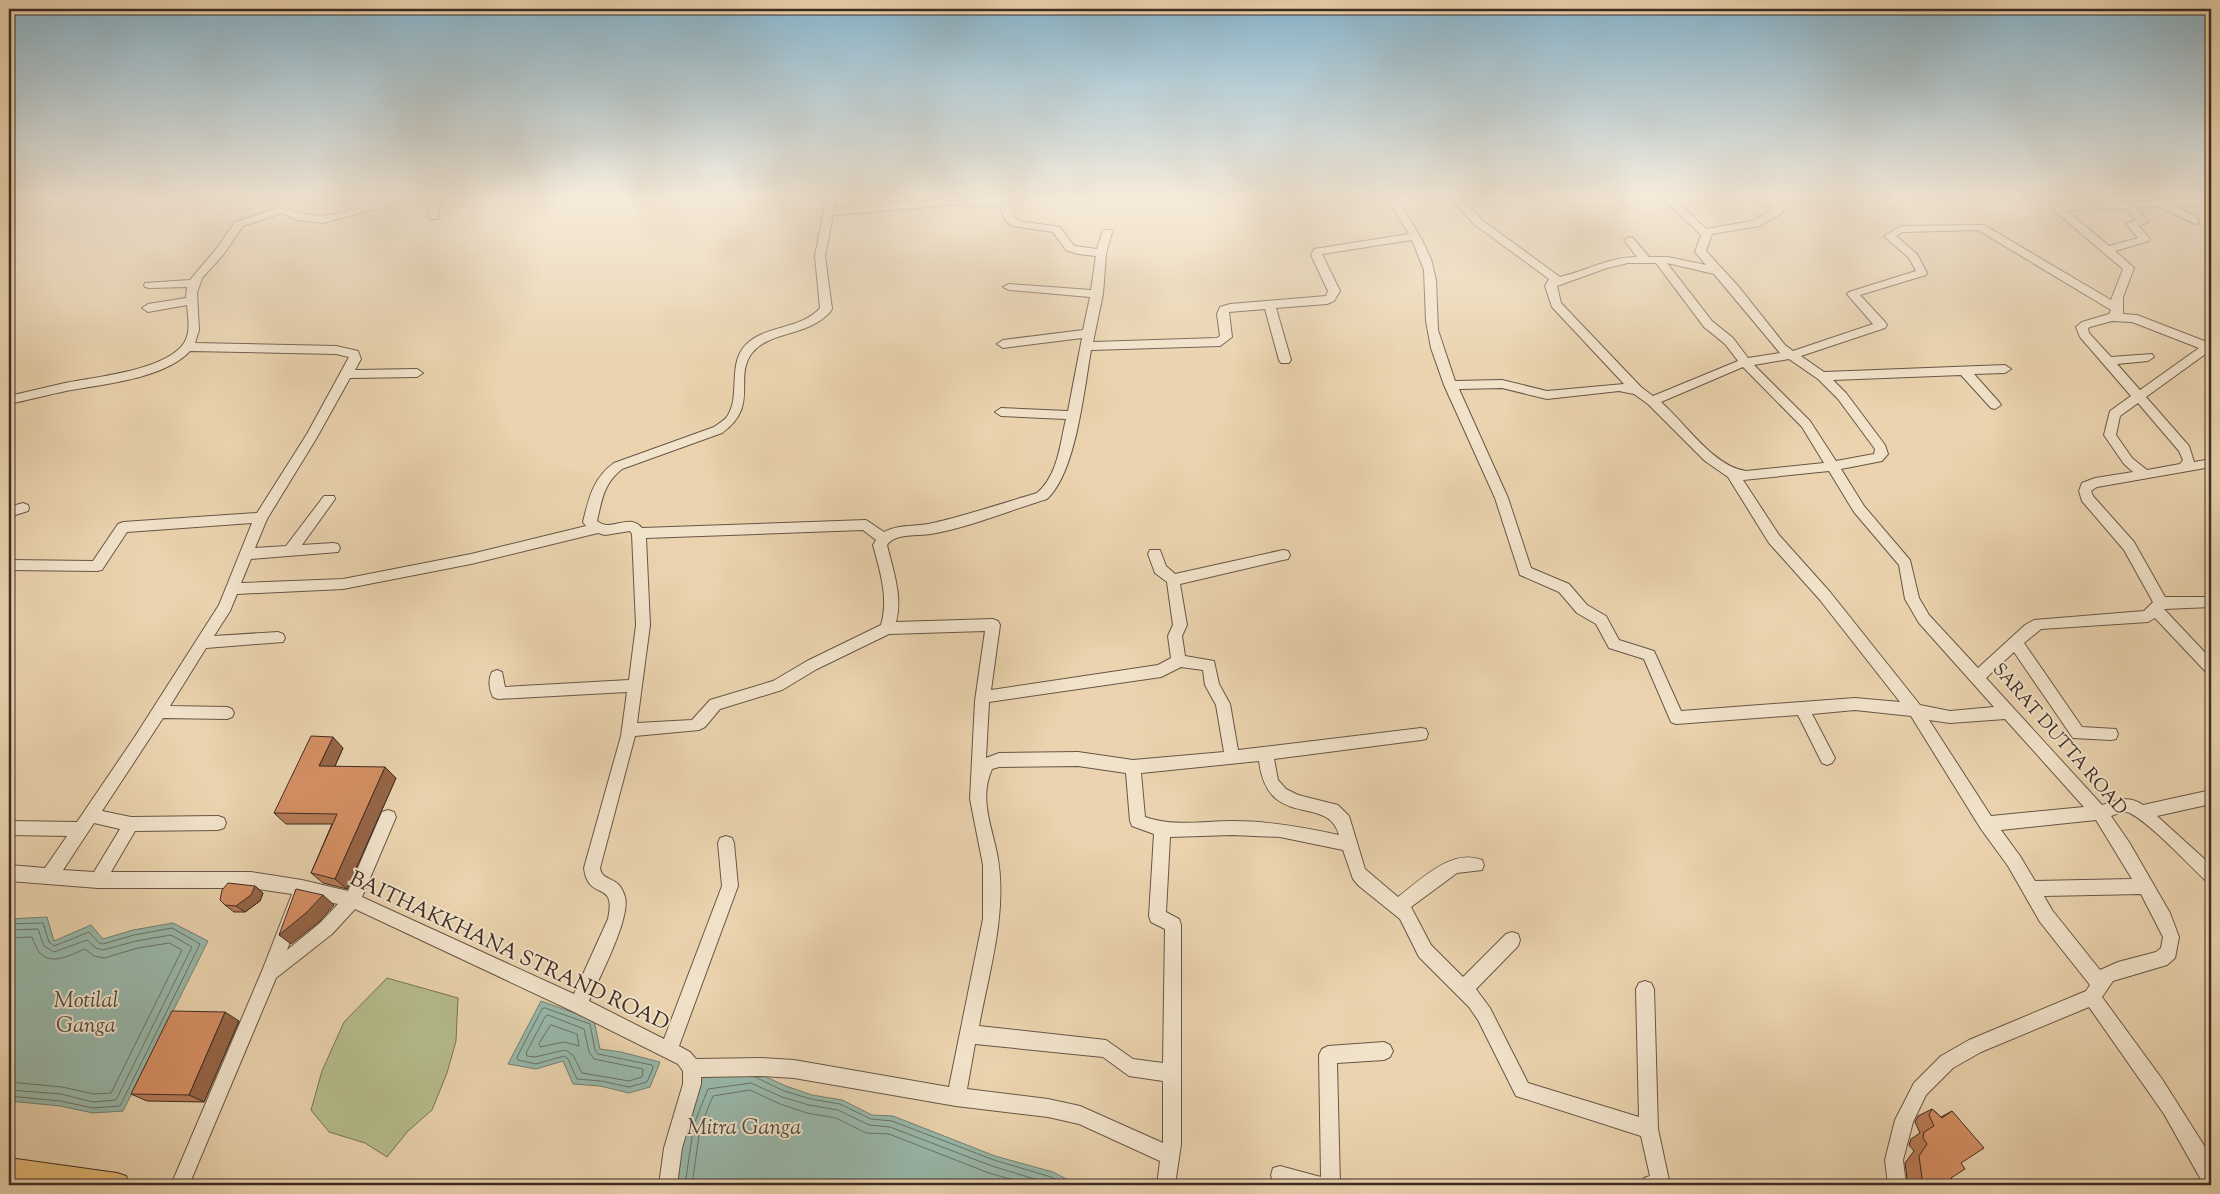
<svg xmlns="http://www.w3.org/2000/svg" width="2220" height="1194" font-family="'Sorts Mill Goudy',serif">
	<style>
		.green { fill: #b6bc8b; stroke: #797458 }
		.water { fill: #98b8aa; stroke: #738074 }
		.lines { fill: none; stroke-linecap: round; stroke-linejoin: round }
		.shore { stroke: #6a7267; stroke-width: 1 }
		.minor-casing { stroke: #685646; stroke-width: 2 }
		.major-casing { stroke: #3c2c24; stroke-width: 2 }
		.minor { fill: #f1e2ca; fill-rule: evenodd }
		.major { fill: #e5ba77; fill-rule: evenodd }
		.wall { fill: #b97c57; stroke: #3c2c24 }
		.shaded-wall { fill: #966547; stroke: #3c2c24 }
		.building { fill: #d79065; stroke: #3c2c24 }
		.labels { text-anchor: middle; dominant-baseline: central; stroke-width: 4; stroke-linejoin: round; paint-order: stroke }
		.street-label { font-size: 18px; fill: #3c2c24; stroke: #f1e2ca }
		.near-street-label { font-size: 21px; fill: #3c2c24; stroke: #f1e2ca }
		.near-water-label { font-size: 22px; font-style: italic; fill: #4e483f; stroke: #f1e2ca }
	</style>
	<rect width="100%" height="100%" fill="#ead3ae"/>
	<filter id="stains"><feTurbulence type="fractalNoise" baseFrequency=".004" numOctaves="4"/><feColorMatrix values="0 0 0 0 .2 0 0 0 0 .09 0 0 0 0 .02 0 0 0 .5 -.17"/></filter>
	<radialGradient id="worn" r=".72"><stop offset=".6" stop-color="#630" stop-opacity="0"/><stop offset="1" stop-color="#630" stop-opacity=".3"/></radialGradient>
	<path class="green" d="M387,978L458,998L456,1041L447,1073L432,1110L408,1131L387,1157L365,1143L329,1132L311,1110L322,1071L344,1022Z"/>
	<path class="water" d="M47,917L54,941L91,925L103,939L133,930L173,923L208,941L123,1111L93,1113L60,1106L9,1101V919Z
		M541,1001L594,1020L600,1049L621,1052L660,1062L650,1087L629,1093L600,1086L573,1084L563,1061L536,1069L508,1064Z
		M753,1071L786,1086L812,1095L842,1100L872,1115L893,1116L995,1156L1053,1172L1078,1185H674L677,1142L688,1102L701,1078Z"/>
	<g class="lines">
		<path class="shore" d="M9,924L43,923L49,942L54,946L89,932L99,943L103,944L134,935L172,928L200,944L120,1106L93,1108L60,1101L9,1096
			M9,930L38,929L44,946L54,952L87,940L96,948L103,950L136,941L171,935L192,947L116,1100L93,1102L61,1094L9,1090
			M9,938L32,937C34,942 36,948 39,952C51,967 72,954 85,949L94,956L104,958L138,948L169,943L182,950L111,1093L94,1094L62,1087L9,1082
			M545,1008L590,1024L595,1050L598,1054L652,1065L653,1068L647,1082L629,1087L601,1081L577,1079L568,1059L564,1056L536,1064L518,1060L517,1057L542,1009Z
			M548,1015L584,1029L589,1052L594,1059L643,1069L642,1077L629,1081L582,1073L573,1055L565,1050L535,1057L527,1056L526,1053L545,1017Z
			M551,1025L577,1034L579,1046L564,1042L540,1047L539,1044Z
			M755,1077L784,1091L811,1099L840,1104L871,1119L892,1121L994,1160L1051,1177L1067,1185
			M685,1185L694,1124L708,1089L751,1083L782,1097L809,1105L838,1110L869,1125L890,1127L992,1166L1054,1185
			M692,1185L700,1128L713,1096L750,1090L780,1104L807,1113L836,1118L866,1133L889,1134L989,1173L1031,1185"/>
		<g class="minor-casing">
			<path id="minor" d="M285,198H295L288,209C310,219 348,219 364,198H374L370,204L396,198H416L323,223L297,220L282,213L243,226L223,255L202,278L197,293L199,330L195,343L336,346L358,351L361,359L355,370L417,369L423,373L417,377L350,378L316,439L267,519L255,548L286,546L324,496H334L335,499L302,545L333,543L338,544L340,548L338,552L251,559L241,583L343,579L471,554L586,526L583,522C589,498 593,478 614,463L714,427C718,424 723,421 726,418C741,399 728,368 743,348C762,324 800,331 820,308L815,256L826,198H836L834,208L951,199L1027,198L1010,205L1015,218L1019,221L1060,227L1074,246L1097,249L1103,230H1111L1112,232L1106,254L1103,294L1093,342L1217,338L1220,336L1217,314L1220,307L1230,304L1326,296L1328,291L1311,255L1314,249L1409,234L1387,198H1397L1421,238L1431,259L1436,280L1438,330L1455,381L1502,380L1547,391L1624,384L1552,307L1545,286L1549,279L1474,224L1450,198H1461L1482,220L1560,277C1586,271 1609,257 1637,257L1624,240L1629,237L1633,238L1649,257H1668L1706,265L1695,252L1701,235L1663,198H1674L1706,229L1752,221L1772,210L1768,200L1777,198L1783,211L1782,213L1759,226L1712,234L1706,251L1739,287L1785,345L1793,351L1873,324L1847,294L1849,292L1916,271L1909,258L1884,236L1901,226L1984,225L2111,300L2123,269L2052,209V205L2208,198L2211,202L2206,205L2175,206L2199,219V223L2195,224L2160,207H2136L2148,222L2139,226L2150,239L2149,241L2115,251L2134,268L2123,297V314L2137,315L2207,342L2211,341V350L2146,397L2189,446L2194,462L2211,459V467L2097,487L2091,491L2093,496L2134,542L2165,597H2211V607L2164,609L2211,659V674L2206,672L2155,618L2148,622L2041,629L2024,643L2082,727L2116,729L2118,734L2116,739L2111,740L2073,738L2014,652L1986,678L2102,805C2117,800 2129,795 2143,805L2211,790V804L2157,816L2211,865V883L2205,880C2186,862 2152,825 2130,813C2123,810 2117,814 2111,816L2129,842L2170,913L2179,937L2175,958L2167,965L2113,981L2102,997L2162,1079L2205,1147L2211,1159V1185H2204L2164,1114L2089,1007L1981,1052L1953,1068L1926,1095L1913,1122L1903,1160L1906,1185H1888L1885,1160L1895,1120L1914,1083L1941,1056L1969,1040L2086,991L2090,985L2040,922L2008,866L1981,829L1911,716L1855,710L1812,714L1835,758L1832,763L1827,765L1822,763L1798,715L1676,724L1671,722L1644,659L1609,648L1596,624L1577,613L1559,592L1520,575L1495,498L1444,385L1431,348L1426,321L1424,270L1412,240L1322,254L1340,291L1334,301L1327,304L1276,308L1291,360L1289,363H1281L1279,360L1265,309L1229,312L1232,337L1220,346L1091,350C1084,390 1076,473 1047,499C1008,511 970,527 931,534C918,536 895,533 887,545C893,570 903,597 896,622L993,619L998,621L1000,625L991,690L1158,665L1171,658L1168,636L1173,625L1167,582L1155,573L1148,554L1150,550H1160L1166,566L1175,574L1283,550L1288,551L1290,555L1288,559L1283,560L1180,584L1187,625L1182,636L1185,656L1214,661L1219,684L1230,704L1238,750L1421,728L1426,729L1428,734L1426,739L1421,740L1274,759L1278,780L1286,789L1298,795L1338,805L1349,816L1365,869L1398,897C1421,880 1451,848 1482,860L1484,865L1482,870L1457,873L1411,907L1431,945L1463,977L1506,934L1512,932L1518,934L1520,940L1518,946L1476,989L1490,1008L1528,1083L1639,1117L1636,989L1639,983L1645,981L1651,983L1654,989L1658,1129L1670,1185H1642L1644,1178L1650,1176L1641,1136L1516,1096L1478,1020L1469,1007L1419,957L1400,919L1359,886L1353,879L1343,850L1280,837L1232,835L1170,837L1166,912L1179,919L1181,925V1144L1175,1185H1157L1160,1161L1079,1124L1048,1117L956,1106L794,1078L760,1076L701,1077V1084L682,1148L677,1185H659L664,1148L683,1084V1071L678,1064L572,1011L355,909L332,934L276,978L189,1185H171L262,971L292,894L251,888H98L9,881V865L45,868L67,836L9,835V821L77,822L134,738L219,605L252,523L127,532L102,570L97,571L9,570V560L93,561L118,524L123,522L257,513L307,434L349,357L336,354L190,351C164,379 103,384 66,391C47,395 28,400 9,404V396C28,392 46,387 65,383C95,377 167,370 184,343C191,333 188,317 187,305L148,312L142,308L148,304L186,298L187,287L149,288L145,287L144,285L145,283L190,280L217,248L235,222L275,209ZM951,205L1000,206L1005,220L1012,226L1053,232L1066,250L1078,254L1096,256L1091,290L1009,284L1003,287L1009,290L1090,297L1083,330L1003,340L997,344L1003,348L1082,338L1068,411L1001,408L995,412L1001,416L1066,419C1060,444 1058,475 1037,493C1003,503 968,515 933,523C917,527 898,524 884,532L866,520L642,528C629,512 611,533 597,521C602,499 604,483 622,469L722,433C760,406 733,378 752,353C769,331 807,337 830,312L832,309L825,256L833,215ZM2125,208L2136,220L2126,224L2138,238L2109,246L2066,210ZM1978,230L2111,310L2109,314L2082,322L2076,327L2080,337L2131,396L2110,411L2104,435L2124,464L2133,472L2095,478L2082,483L2079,491L2082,501L2124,550L2153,602L2144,611L2034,620L2025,625L1978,668L1929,615L1919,598L1910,560L1864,506L1841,469L1882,461L1888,454L1885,445L1846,393L1833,380L1961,375L1991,408L1995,409L2001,405L1999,402L1974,374L2005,373L2011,369L2005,365L1824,372L1801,356L1885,328L1887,325L1885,322L1860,295L1926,275L1927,273L1917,254L1896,236L1903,232ZM1628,263H1656L1704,327L1725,344L1738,361L1653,396L1641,387L1561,303L1557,286L1607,268ZM1667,263L1714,274L1780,353L1748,358L1733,338L1712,321ZM2112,321L2132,322L2199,348L2140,390L2117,364L2148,361L2154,357L2152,354L2111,357L2089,333L2088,328L2090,327ZM1789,359L1818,379L1838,399L1875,449L1874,454L1836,461L1810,421L1754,365ZM1743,367L1802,427L1824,463L1746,471C1714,467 1685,423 1661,402ZM1502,388L1547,399L1619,391L1634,394L1648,404L1705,461L1728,477L1769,543L1820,600L1900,702L1855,698L1681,711L1654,651L1619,640L1606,616L1587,605L1569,584L1531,568L1508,498L1459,389ZM2138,403L2179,451L2183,460L2180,464L2147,470L2132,458L2116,435L2120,416ZM1829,471L1854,512L1899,565L1905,599L1919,623L1994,707L1950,711L1920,705L1830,592L1779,535L1743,480ZM863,530L876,540L873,545C880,571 889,598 881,625L807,661L773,681L710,700L692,720L637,723L650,625L646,538ZM630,531L632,534L636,625L629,680L505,687L502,672L497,670L492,672C488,679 489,690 493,697L498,699L627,692L621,736L584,868C588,903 617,878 608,919L574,994L362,897L396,817L394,812L388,810L382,812L348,891L302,880L251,872H111L135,831L218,830L224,828L226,823L224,818L218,816L131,817L102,811L163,718L227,719L232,717L234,713L232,709L227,707L170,706L206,648L283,642L285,638L283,634L278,632L214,636L230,611L237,594L343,589L471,564L598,533L605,535ZM985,631L975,701L970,799L983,865V919L949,1087L794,1060L760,1058L696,1059L690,1052L679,1046L738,886L734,843L732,838L726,836L720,838L718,843L722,886L664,1039L589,1001C598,980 631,918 625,897C619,874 602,883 600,868L635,736L699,730L705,727L720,709L782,690L817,669L889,634ZM1181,667L1203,670L1205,685L1216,705L1224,752L1133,760L1078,752L999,753L986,758L989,702L1161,677ZM2005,719L2084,807L1991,816L1929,720L1950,723ZM1259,761C1268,832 1328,793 1339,835C1303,827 1269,821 1233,821C1203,821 1173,827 1145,817L1141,773ZM1078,766L1126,773L1130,821L1132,826L1154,834L1149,916L1151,922L1165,929L1163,1063L1133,1059L1106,1040L979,1026C989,972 1007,914 998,859C993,828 978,800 992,769L999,767ZM2096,820L2132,879L2035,881L2020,856L2001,830ZM94,823L120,829L94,872L63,870ZM2141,894L2163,937L2161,948L2156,952L2118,962L2100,970L2052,910L2044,896ZM307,897L338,904L320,923L287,950ZM975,1044L1103,1057L1129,1076L1163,1081V1143L1080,1106L1048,1099L967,1089Z
				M430,198H440L438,219H430L429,217Z
				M23,503L28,505L29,508L28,511L9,517V507Z
				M1384,1042L1390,1045L1393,1051L1390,1057L1384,1060L1337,1063L1340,1185H1283L1273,1182L1271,1175L1273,1168L1280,1166L1321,1177L1319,1055L1322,1049L1328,1046Z"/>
		</g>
		<g class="major-casing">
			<path id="major" d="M9,1158L117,1173L126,1176L129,1185H33L9,1182Z"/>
		</g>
		<use href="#minor" class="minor"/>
		<use href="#major" class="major"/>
	</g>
	<path class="wall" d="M343,748L335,766L396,778L347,889L323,883L311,873L332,824H286L274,813Z
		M255,886L263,893L260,901L245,912H234L225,905Z
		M239,1021L204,1102L147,1101L131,1094Z
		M1932,1109L1941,1117L1952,1111L1961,1163L1951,1178L1958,1185H1907H1908L1905,1163L1914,1151L1909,1145L1911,1139L1920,1133L1915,1122L1918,1116Z"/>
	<path class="shaded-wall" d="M333,737L343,748L330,777L319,766Z
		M385,767L396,778L347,889L335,879Z
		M255,886L263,893L260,901L245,912L236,906Z
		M323,895L334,905L319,922L291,944L279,935Z
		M225,1012L239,1021L204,1102L189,1095Z"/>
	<path class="building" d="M311,736L333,737L319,766L385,767L335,879L311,873L337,814L274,813Z
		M228,883L255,886L251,895L236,906L225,905L220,900L222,890Z
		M296,889L323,895L307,912L279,935Z
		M172,1011L225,1012L189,1095L131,1094Z
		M1932,1109L1942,1118L1952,1111L1984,1148L1961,1163L1965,1169L1951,1178L1958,1185H1923L1918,1181L1922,1178L1919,1156L1927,1144L1923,1138L1924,1132L1934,1126L1929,1115Z
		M46,1181L75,1185H44Z"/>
	<linearGradient id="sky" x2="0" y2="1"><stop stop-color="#88b6cf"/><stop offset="0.54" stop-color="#f6ebdb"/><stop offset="1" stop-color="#f6ebdb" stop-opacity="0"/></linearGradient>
	<rect width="2220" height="365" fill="url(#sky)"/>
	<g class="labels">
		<g class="street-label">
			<text transform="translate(2059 740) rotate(49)">SARAT DUTTA ROAD</text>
		</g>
		<g class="near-street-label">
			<text transform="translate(509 952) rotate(25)">BAITHAKKHANA STRAND ROAD</text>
		</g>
		<g class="near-water-label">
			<text x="86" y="1002">Motilal<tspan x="86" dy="25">Ganga</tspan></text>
			<text x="744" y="1129">Mitra Ganga</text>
		</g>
	</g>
	<rect width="2220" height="1194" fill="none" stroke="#ead3ae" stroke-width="30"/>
	<rect x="10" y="10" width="2200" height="1174" fill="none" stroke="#3c2c24" stroke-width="2.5"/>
	<rect x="15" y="15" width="2190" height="1164" fill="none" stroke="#3c2c24"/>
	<rect width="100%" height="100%" filter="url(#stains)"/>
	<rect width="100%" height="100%" fill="url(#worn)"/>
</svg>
